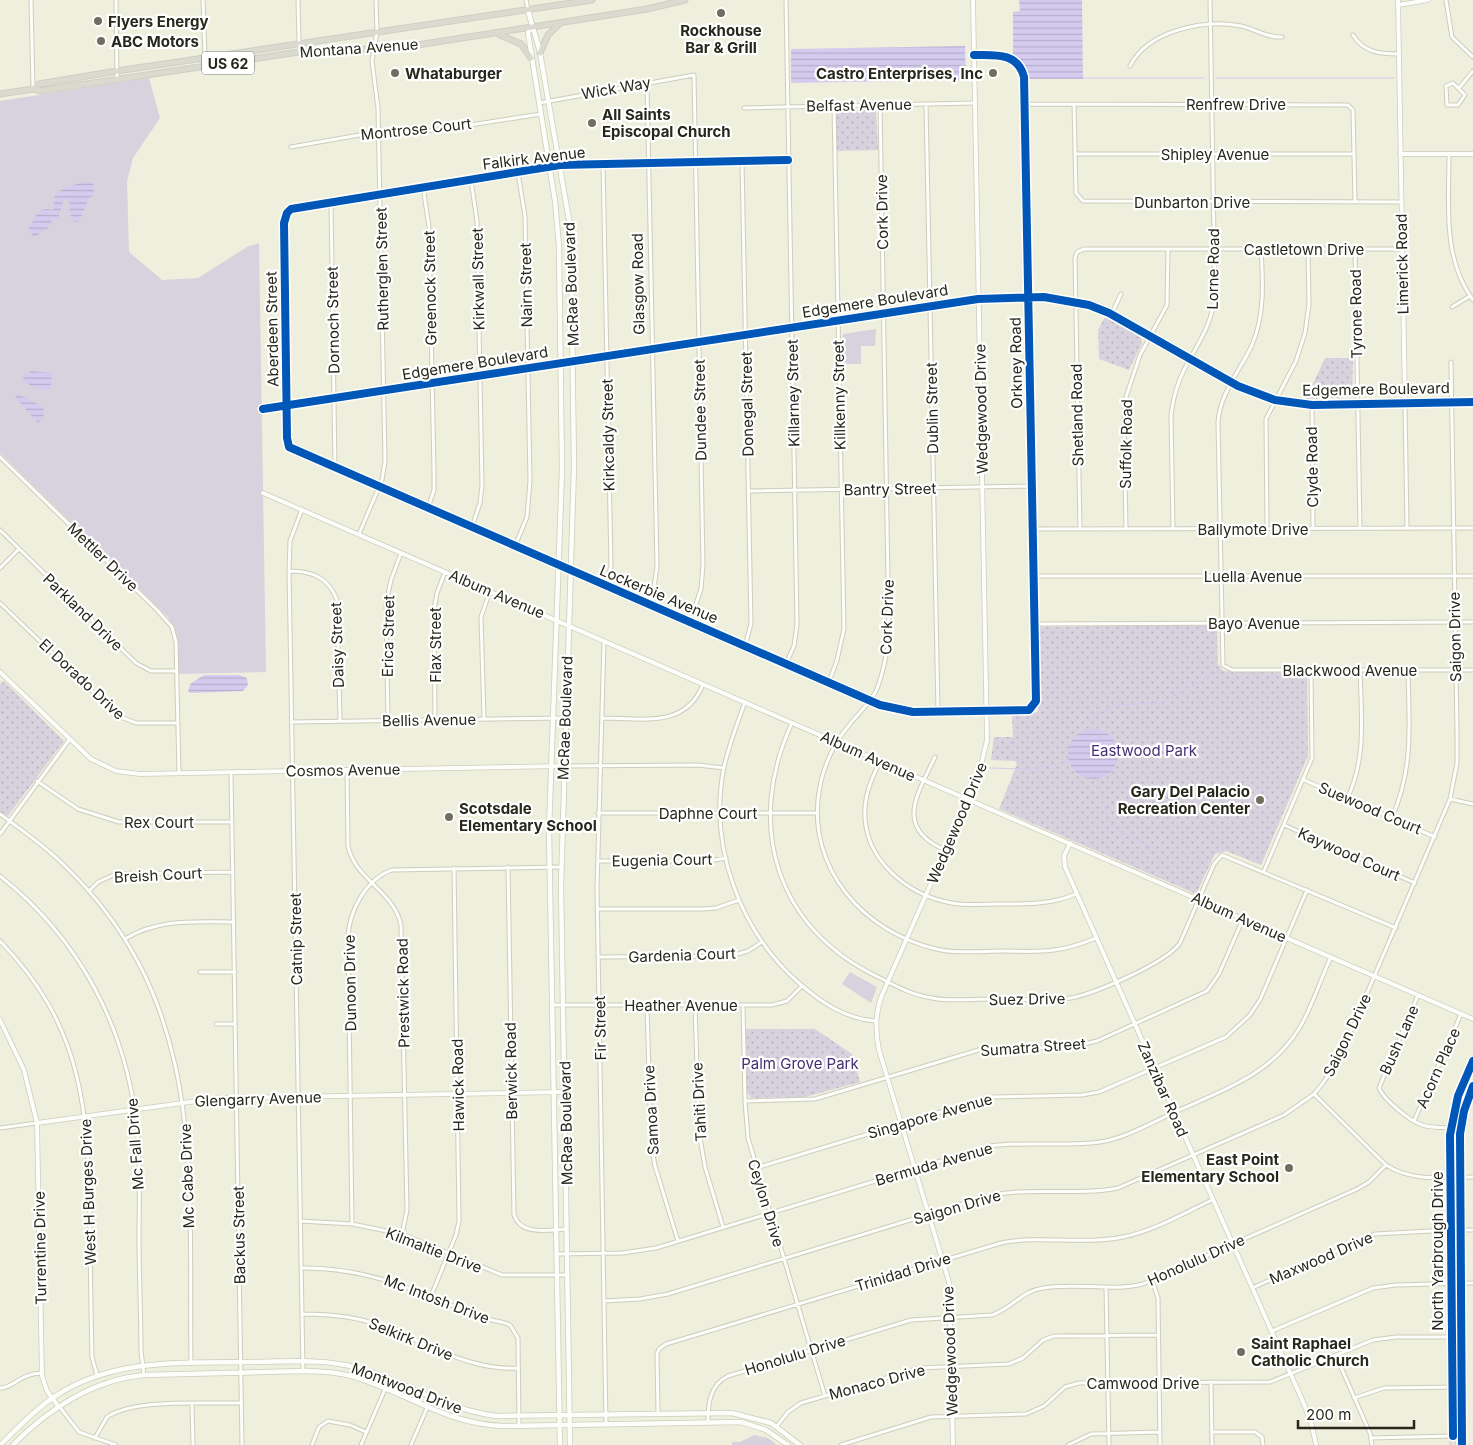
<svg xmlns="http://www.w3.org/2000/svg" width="1473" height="1445" font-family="Inter,sans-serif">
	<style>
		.grass { fill: #d7d2de }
		.park { fill: url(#park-dots) }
		.water { fill: url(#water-rules) }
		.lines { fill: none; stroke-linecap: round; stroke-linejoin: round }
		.stream { stroke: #d4cbee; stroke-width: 1 }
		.minor-casing { stroke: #cdcdbe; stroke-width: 5 }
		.tertiary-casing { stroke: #cdcdbe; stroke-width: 5.5 }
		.secondary-casing { stroke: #cdcdbe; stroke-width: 6 }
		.primary-casing { stroke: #cecec5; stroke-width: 7 }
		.trunk-casing { stroke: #cecec5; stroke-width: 7 }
		.minor { stroke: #fdfdfa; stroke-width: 3 }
		.tertiary { stroke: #fdfdfa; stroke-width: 4 }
		.secondary { stroke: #fdfdfa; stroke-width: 4.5 }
		.primary { stroke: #e3e2d9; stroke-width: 5 }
		.trunk { stroke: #dadace; stroke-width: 5 }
		.cycleway-casing { stroke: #fff; stroke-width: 11 }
		.cycleway { stroke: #0057b8; stroke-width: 8 }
		.poi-dot { fill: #6e6d5f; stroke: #fff; stroke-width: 2 }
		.labels { text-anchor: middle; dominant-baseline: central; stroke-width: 4.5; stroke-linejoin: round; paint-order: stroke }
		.shield { fill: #fff; stroke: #68685f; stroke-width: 1 }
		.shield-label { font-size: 14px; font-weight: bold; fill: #28271b }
		.poi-label { font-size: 15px; font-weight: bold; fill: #28271b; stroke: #fff; text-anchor: start }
		.street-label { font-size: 15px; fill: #28271b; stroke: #fff }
		.park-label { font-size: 15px; fill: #432e72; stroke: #fff }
	</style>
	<defs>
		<pattern id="park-dots" width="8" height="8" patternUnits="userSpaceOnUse" patternTransform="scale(1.25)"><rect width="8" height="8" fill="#d7d2de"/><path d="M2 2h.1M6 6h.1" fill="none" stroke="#b9b4be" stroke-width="1.8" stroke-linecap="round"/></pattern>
		<pattern id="water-rules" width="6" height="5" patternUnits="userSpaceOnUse" patternTransform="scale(1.25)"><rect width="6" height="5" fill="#d4cbee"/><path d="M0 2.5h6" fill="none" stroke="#b6aecc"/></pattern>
	</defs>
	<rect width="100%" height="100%" fill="#efefdd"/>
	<path class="grass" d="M149,78L160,118L133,158L127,182L129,252L162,280L198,278L247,247L259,243L266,672L179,674L177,635L168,617L0,453V101Z
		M876,329L875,346H861V364H843V334Z
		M850,972L877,987L871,1003L842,984Z
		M754,1435L768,1438L777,1445H732V1442H740Z"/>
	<path class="park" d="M839,109L876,110L878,150L837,151L836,111Z
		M1105,317L1141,338L1142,343L1129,370L1099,359L1098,330Z
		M1325,358H1353L1352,397L1306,399Z
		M1172,625L1217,626L1218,664L1223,671L1307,673L1308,756L1261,865L1226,851L1215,854L1196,894L999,809L1017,764L1015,761L991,760L994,737H1013L1012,715L1038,712V627Z
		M4,681L64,741L8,816L0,812V684Z
		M746,1029H815L852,1054L860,1082L805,1097L751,1098L747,1093Z"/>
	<path class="water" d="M1019,0H1082L1083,79H1028L1024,63L1013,54V12L1020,11Z
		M965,46L966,80L791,83V49Z
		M86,181L93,184L94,195L89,198L79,221L74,222L71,218L69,200L66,198L63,202L58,218L53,219L48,228L34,237L28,230L38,212L45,209L53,210L55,194L65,188Z
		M32,371L51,373L52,381L50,389H38L24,382L23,375Z
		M18,394L43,407L44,415L38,423L15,397Z
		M204,675H239L247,678L248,685L243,691L190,693L188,691L191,683Z
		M1068 754a25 25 0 1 1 50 0a25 25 0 1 1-50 0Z"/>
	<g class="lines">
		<path class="stream" d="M1083,78H1204
			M1216,78H1394
			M1093,729L1095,715L1115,705L1160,703L1221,670
			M989,768L1026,769L1069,762
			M1098,779L1105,810L1114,828L1156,850"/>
		<g class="minor-casing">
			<path id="minor" d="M31,0L33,88
				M116,0L117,79
				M203,0L205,57
				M298,0L299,43
				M526,0L528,9
				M786,0L797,624L794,646L786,664
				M1446,0L1452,37L1473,57
				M1353,35C1363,52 1380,54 1398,54
				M1130,66C1148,30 1205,19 1241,26C1255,29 1267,38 1282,37
				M647,83L657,567L654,587L648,604
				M1453,83L1465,95L1458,105H1447L1446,86Z
				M1459,88L1473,71
				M539,103L694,75L703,565L701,589L690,622
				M926,104L938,712
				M1025,104L1348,105L1353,110L1355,202
				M1074,104L1076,193L1083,201L1401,202
				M880,105L889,640C886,657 883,675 876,691C870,703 859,713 850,724C834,743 823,766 819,792C807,868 863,932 936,949C957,954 981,951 1004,951C1042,952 1060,953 1096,938
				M744,108L975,103
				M291,147L365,134L438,130L541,114
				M1075,154H1354
				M1449,154C1449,203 1442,258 1473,300
				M788,160L560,165L291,209L287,213L284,223L287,438L289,447L880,705L913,712L1029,710L1036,701L1024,77C1018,52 994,55 974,55
				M742,161L751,624L745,646
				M603,163L611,566L606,585
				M471,180L477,221L482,485L480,503L472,527
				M423,187L429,227L434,471V490L428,508
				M331,202L335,468
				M1261,249C1263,281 1265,315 1252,345C1240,371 1220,393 1218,422L1223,665L1232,670H1473
				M1355,249L1360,528
				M1452,307L1470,296
				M1111,315L1121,294
				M1405,403L1407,528
				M1312,405L1313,528
				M0,457L157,610L172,627L176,642L179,773
				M749,491L1032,486
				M302,509L290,541L289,571L303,1371
				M1033,529L1473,528
				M1080,529L1075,258L1077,252L1084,249H1401
				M1126,529L1124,419L1126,397L1140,355L1167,305L1168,249
				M1173,529L1171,415C1173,399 1177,384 1184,370C1197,345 1212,325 1215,296L1210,0
				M1267,529L1266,419L1296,361L1305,333L1309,304L1308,249
				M0,530L136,663L151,671H176
				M359,534L382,480L385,461L378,108L372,61L377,32L376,0
				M515,546L527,517L530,481L525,216L518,173
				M0,568L19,549
				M289,571C312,571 328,577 337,600L340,721
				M1034,576H1473
				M0,603L118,716L136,723H177
				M1034,624L1473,622
				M604,641L597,888L606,1423
				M829,682L837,660L844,629L834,106
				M745,702C737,724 729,745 724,767C708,846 740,932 800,984C822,1003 846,1019 876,1021
				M602,718C642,718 686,729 703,684
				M484,719L481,617L490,591
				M435,720L434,610L437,593L445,572
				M388,721L386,603L391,580L401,553
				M292,722L566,718
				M792,723C745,824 775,928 878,977C894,985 910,994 927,997C948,1002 970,999 992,999C1018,999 1045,1001 1071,998C1096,993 1166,963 1180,943L1214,864L1222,855L1396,928
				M935,757C917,795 894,828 945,850
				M880,761C873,776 866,791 865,808C862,858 906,895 952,903C967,906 983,904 998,904C1026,904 1050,905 1076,894
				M564,766L698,765L724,768
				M347,771L348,846C355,880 394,891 401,925L407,1210L402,1234
				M231,773L242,1445
				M1304,780L1435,837
				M37,781L78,809L119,822H232
				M1347,799C1367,758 1361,714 1360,669
				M1450,799L1473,804
				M598,813H817
				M0,814C23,831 45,846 65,866C210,1006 188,1179 191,1363
				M1392,818C1414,766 1409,725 1408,670
				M1284,825L1415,883
				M0,834L69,740
				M598,861H709L726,858
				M508,867L514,1215C521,1236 548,1230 566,1229
				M1264,871L1312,758L1311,669
				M0,876C80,939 126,1027 137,1128C141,1164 139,1201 139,1237C139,1275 141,1313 141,1351L144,1375
				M89,891L98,882L116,874L233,872
				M598,909H703L716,908L739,900
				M125,939C159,918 195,922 234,922
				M0,941C83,1026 88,1109 90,1221C90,1266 91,1312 92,1357L97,1375
				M599,957L731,956L748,951L762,942
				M200,972H235
				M1418,995L1379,1088C1384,1100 1410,1121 1422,1125C1431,1128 1441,1127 1450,1128
				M552,1005H772L787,1001L802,986
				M647,1005L651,1143L655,1166L678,1241
				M695,1005L699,1132L705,1167L723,1227
				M743,1005L745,1101L748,1138L825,1396
				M216,1024H235
				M1314,1094L1386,1165C1412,1182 1443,1177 1473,1177
				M745,1101L815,1099L982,1049L1071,1047L1097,1041L1207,991L1219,974L1243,919
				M1414,1121L1461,1014
				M0,1128L37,1123
				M756,1168L990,1097L1082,1095L1099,1092L1226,1037L1249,1016L1260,1000L1307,890
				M300,1221L352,1224L402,1234L502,1275H567
				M352,1224L348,937C349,911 366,879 392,870L561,867
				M1461,1230H1473
				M557,1254L623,1253L656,1248L990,1146C1026,1141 1063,1147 1100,1142C1126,1138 1153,1122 1177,1111C1224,1090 1272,1074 1300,1027C1313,1005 1320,980 1331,957
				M301,1268C368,1267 417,1291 477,1316C488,1321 500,1320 510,1325L518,1338L519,1425
				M1152,1280L1158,1298L1160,1445
				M1106,1287L1109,1445
				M1252,1288L1375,1234L1450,1230
				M431,1296L456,1235L459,1221L454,868
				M604,1301L640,1299L668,1294L992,1195C1034,1187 1077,1196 1118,1188L1284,1115L1314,1094L1323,1083L1335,1065L1353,1026L1450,799L1457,763V732L1451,362
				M302,1314C329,1314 356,1316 381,1326C427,1342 468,1371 518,1368
				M1272,1331L1373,1288L1396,1285L1473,1283
				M1336,1356L1370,1433L1372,1445
				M1211,1382L1212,1445
				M0,1388C12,1389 21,1373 42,1373
				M1354,1398L1384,1388L1462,1387
				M192,1404L193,1445
				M59,1406L79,1432L116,1445
				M658,1414L657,1354L659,1349L666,1344L1001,1243C1041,1235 1083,1245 1123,1237C1154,1231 1184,1213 1212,1200
				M708,1421C708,1403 710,1385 728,1376L911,1320L992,1315C1011,1309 1022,1291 1043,1288C1076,1282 1110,1292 1143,1284L1357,1189L1369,1182L1386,1165
				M777,1426L788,1412L801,1403L920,1368L1009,1364L1023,1358L1043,1340L1054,1336L1158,1335
				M1212,1432H1255L1262,1437L1263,1445
				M95,1438L107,1417C135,1398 207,1404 242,1403
				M1371,1438L1453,1436
				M312,1445L319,1427L328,1421L350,1425L366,1432
				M361,1445L389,1380
				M411,1445L427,1408
				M841,1445L931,1417L1026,1414L1044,1406L1065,1387L1079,1383L1270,1382L1373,1340L1396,1337H1451
				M1068,1445L1091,1434L1160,1432"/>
		</g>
		<g class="tertiary-casing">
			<path id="tertiary" d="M1398,0L1405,403
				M1398,5L1428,0
				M1400,154H1473
				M263,409L562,363
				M263,493L1473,1019
				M0,672L91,759L116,771L140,774L563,766
				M1070,843L1064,856L1065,867L1304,1404L1312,1426L1316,1445
				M0,1020L24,1070L37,1123L42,1376L47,1391L58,1406
				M37,1123L219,1098L565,1092
				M953,1445L949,1282L879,1050C875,1031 875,1013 882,995L979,774L987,740L973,0"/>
		</g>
		<g class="secondary-casing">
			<path id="secondary" d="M528,9C531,25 537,38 540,53L569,220L571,248L574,466L561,886L570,1445
				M531,27L528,33L555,201L559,246L562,470L549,829L560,1445
				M562,363L978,299L1044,297L1089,305L1109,313L1238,386L1275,400L1312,405L1473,402
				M0,1445C17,1429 34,1410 54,1397C112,1358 182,1363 249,1362C285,1362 322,1358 358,1368C407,1382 445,1410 497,1416L732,1413L771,1423L800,1445
				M13,1445C48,1409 93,1380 144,1375L303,1371C321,1371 338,1372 355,1377C407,1393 446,1424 503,1426L741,1422L766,1430L788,1445"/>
		</g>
		<g class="primary-casing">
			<path id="primary" d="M1453,1445L1450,1135L1458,1096L1473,1061
				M1462,1445L1460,1134L1464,1111L1473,1086"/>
		</g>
		<g class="trunk-casing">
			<path id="trunk" d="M500,35L521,44L531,58
				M540,53L548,35L560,23
				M33,89L39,84L117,71L592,0
				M0,94L33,89L40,91L299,52L398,48L647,9L685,0"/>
		</g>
		<use href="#minor" class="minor"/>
		<use href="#tertiary" class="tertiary"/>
		<use href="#secondary" class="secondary"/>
		<use href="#primary" class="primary"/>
		<use href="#trunk" class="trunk"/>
		<g class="cycleway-casing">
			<path id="cycleway" d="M788,160L560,165L291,209L287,213L284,223L287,438L289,447L880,705L913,712L1029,710L1036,701L1024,77C1018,52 994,55 974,55
				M263,409L978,299L1044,297L1089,305L1109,313L1238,386L1275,400L1312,405L1473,402
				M1453,1436L1450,1135L1458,1096L1473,1061
				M1462,1445L1460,1134L1464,1111L1473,1086"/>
		</g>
		<use href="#cycleway" class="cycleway"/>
	</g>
	<g class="poi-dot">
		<circle cx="721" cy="13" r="5"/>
		<circle cx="98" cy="21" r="5"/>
		<circle cx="101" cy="41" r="5"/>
		<circle cx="395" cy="73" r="5"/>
		<circle cx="993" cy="73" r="5"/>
		<circle cx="592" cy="123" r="5"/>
		<circle cx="1260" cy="800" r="5"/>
		<circle cx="449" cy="817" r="5"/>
		<circle cx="1289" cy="1168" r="5"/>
		<circle cx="1241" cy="1352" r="5"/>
	</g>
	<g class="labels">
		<rect class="shield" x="202" y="51.5" width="52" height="23" rx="4"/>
		<g class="shield-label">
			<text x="228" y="63">US 62</text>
		</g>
		<g class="poi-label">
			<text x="108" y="21">Flyers Energy</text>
			<text x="721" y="30" text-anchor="middle">Rockhouse<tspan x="721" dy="17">Bar &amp; Grill</tspan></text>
			<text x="111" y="41">ABC Motors</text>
			<text x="405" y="73">Whataburger</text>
			<text x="983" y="73" text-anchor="end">Castro Enterprises, Inc</text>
			<text x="602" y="114">All Saints<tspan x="602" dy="17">Episcopal Church</tspan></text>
			<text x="1250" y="791" text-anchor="end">Gary Del Palacio<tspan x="1250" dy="17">Recreation Center</tspan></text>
			<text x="459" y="808">Scotsdale<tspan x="459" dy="17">Elementary School</tspan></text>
			<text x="1279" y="1159" text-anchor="end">East Point<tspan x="1279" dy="17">Elementary School</tspan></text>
			<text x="1251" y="1343">Saint Raphael<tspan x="1251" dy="17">Catholic Church</tspan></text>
		</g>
		<g class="street-label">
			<text transform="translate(359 48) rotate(-4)">Montana Avenue</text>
			<text transform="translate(616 88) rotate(-10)">Wick Way</text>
			<text x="1236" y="104">Renfrew Drive</text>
			<text transform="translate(859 105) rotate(-1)">Belfast Avenue</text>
			<text transform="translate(416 129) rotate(-6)">Montrose Court</text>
			<text x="1215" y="154">Shipley Avenue</text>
			<text transform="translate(534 158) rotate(-7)">Falkirk Avenue</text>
			<text x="1192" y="202">Dunbarton Drive</text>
			<text transform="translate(882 212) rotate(-91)">Cork Drive</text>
			<text x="1304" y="249">Castletown Drive</text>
			<text transform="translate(1402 264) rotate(-91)">Limerick Road</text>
			<text transform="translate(382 269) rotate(-91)">Rutherglen Street</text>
			<text transform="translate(1213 269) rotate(-89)">Lorne Road</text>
			<text transform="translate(478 279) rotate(-91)">Kirkwall Street</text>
			<text transform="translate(571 284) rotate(-92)">McRae Boulevard</text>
			<text transform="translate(638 284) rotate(-91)">Glasgow Road</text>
			<text transform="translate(526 285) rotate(-91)">Nairn Street</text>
			<text transform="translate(430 288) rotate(-91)">Greenock Street</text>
			<text transform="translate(875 301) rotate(-9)">Edgemere Boulevard</text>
			<text transform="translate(1356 314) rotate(-91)">Tyrone Road</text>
			<text transform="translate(333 320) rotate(-91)">Dornoch Street</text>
			<text transform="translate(272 329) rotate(-91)">Aberdeen Street</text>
			<text transform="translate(475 363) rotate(-9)">Edgemere Boulevard</text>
			<text transform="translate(1016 363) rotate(-91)">Orkney Road</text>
			<text transform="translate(1376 389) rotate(-1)">Edgemere Boulevard</text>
			<text transform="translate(793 393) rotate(-91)">Killarney Street</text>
			<text transform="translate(839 395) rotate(-91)">Killkenny Street</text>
			<text transform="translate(747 404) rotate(-91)">Donegal Street</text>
			<text transform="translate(932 408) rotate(-91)">Dublin Street</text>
			<text transform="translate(981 409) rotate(-91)">Wedgewood Drive</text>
			<text transform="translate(700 410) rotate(-91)">Dundee Street</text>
			<text transform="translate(1077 415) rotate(-91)">Shetland Road</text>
			<text transform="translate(608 435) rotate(-91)">Kirkcaldy Street</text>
			<text transform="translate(1126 444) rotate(-89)">Suffolk Road</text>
			<text transform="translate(1312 467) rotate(-91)">Clyde Road</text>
			<text transform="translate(890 489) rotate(-1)">Bantry Street</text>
			<text x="1253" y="529">Ballymote Drive</text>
			<text transform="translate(103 557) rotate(44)">Mettler Drive</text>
			<text x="1253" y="576">Luella Avenue</text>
			<text transform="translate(497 594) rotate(23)">Album Avenue</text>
			<text transform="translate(659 594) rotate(23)">Lockerbie Avenue</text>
			<text transform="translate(83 612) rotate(44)">Parkland Drive</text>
			<text transform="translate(887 617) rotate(-88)">Cork Drive</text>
			<text x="1254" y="623">Bayo Avenue</text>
			<text transform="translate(388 636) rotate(-89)">Erica Street</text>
			<text transform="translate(1455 637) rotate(-91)">Saigon Drive</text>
			<text transform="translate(337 645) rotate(-92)">Daisy Street</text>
			<text transform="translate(435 645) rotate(-90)">Flax Street</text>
			<text x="1350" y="670">Blackwood Avenue</text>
			<text transform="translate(82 679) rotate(43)">El Dorado Drive</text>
			<text transform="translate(565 718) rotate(-88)">McRae Boulevard</text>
			<text transform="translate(429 720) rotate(-1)">Bellis Avenue</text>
			<text transform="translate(868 756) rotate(24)">Album Avenue</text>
			<text transform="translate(343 770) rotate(-1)">Cosmos Avenue</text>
			<text transform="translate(1370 808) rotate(23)">Suewood Court</text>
			<text x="708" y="813">Daphne Court</text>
			<text x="159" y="822">Rex Court</text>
			<text transform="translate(957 823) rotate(-67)">Wedgewood Drive</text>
			<text transform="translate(1349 854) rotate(24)">Kaywood Court</text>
			<text transform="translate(662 860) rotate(-1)">Eugenia Court</text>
			<text transform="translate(158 875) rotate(-3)">Breish Court</text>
			<text transform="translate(1239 917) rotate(24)">Album Avenue</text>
			<text transform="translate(296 939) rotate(-91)">Catnip Street</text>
			<text transform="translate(682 955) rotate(-2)">Gardenia Court</text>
			<text transform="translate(350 983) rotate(-91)">Dunoon Drive</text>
			<text transform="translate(403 993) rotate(-91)">Prestwick Road</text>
			<text transform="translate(1027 999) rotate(-1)">Suez Drive</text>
			<text x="681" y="1005">Heather Avenue</text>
			<text transform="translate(600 1028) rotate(-91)">Fir Street</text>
			<text transform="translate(1347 1035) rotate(-64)">Saigon Drive</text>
			<text transform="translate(1399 1040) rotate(-66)">Bush Lane</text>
			<text transform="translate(1033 1047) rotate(-4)">Sumatra Street</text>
			<text transform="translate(1438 1068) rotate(-66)">Acorn Place</text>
			<text transform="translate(511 1071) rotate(-91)">Berwick Road</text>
			<text transform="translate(458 1085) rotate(-91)">Hawick Road</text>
			<text transform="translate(1163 1089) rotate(66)">Zanzibar Road</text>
			<text transform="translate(258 1099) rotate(-2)">Glengarry Avenue</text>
			<text transform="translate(699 1102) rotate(-93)">Tahiti Drive</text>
			<text transform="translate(651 1110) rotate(-93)">Samoa Drive</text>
			<text transform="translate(930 1116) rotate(-16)">Singapore Avenue</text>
			<text transform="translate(566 1123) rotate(-91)">McRae Boulevard</text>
			<text transform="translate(135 1144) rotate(-94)">Mc Fall Drive</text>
			<text transform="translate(934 1164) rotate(-16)">Bermuda Avenue</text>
			<text transform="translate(187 1176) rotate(-92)">Mc Cabe Drive</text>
			<text transform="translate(88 1192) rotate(-92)">West H Burges Drive</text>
			<text transform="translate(766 1203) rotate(73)">Ceylon Drive</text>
			<text transform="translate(957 1207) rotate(-16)">Saigon Drive</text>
			<text transform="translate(239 1235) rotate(-91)">Backus Street</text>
			<text transform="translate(40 1248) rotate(-91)">Turrentine Drive</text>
			<text transform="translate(434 1250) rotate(21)">Kilmaltie Drive</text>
			<text transform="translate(1437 1251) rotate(-90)">North Yarbrough Drive</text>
			<text transform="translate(1321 1258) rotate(-23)">Maxwood Drive</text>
			<text transform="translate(1196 1260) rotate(-24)">Honolulu Drive</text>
			<text transform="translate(903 1272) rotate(-17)">Trinidad Drive</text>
			<text transform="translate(437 1299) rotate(21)">Mc Intosh Drive</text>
			<text transform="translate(411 1339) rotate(22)">Selkirk Drive</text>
			<text transform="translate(950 1351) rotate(-92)">Wedgewood Drive</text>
			<text transform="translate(795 1355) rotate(-17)">Honolulu Drive</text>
			<text transform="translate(877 1382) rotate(-15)">Monaco Drive</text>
			<text x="1143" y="1383">Camwood Drive</text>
			<text transform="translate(407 1388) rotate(21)">Montwood Drive</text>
		</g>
		<g class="park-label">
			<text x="1144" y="750">Eastwood Park</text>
			<text x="800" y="1063">Palm Grove Park</text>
		</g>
	</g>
	<path d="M1298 1420v8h116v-8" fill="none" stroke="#28271b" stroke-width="2.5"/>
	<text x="1306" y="1420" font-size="15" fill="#28271b" stroke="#ffffff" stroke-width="4" paint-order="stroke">200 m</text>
</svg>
